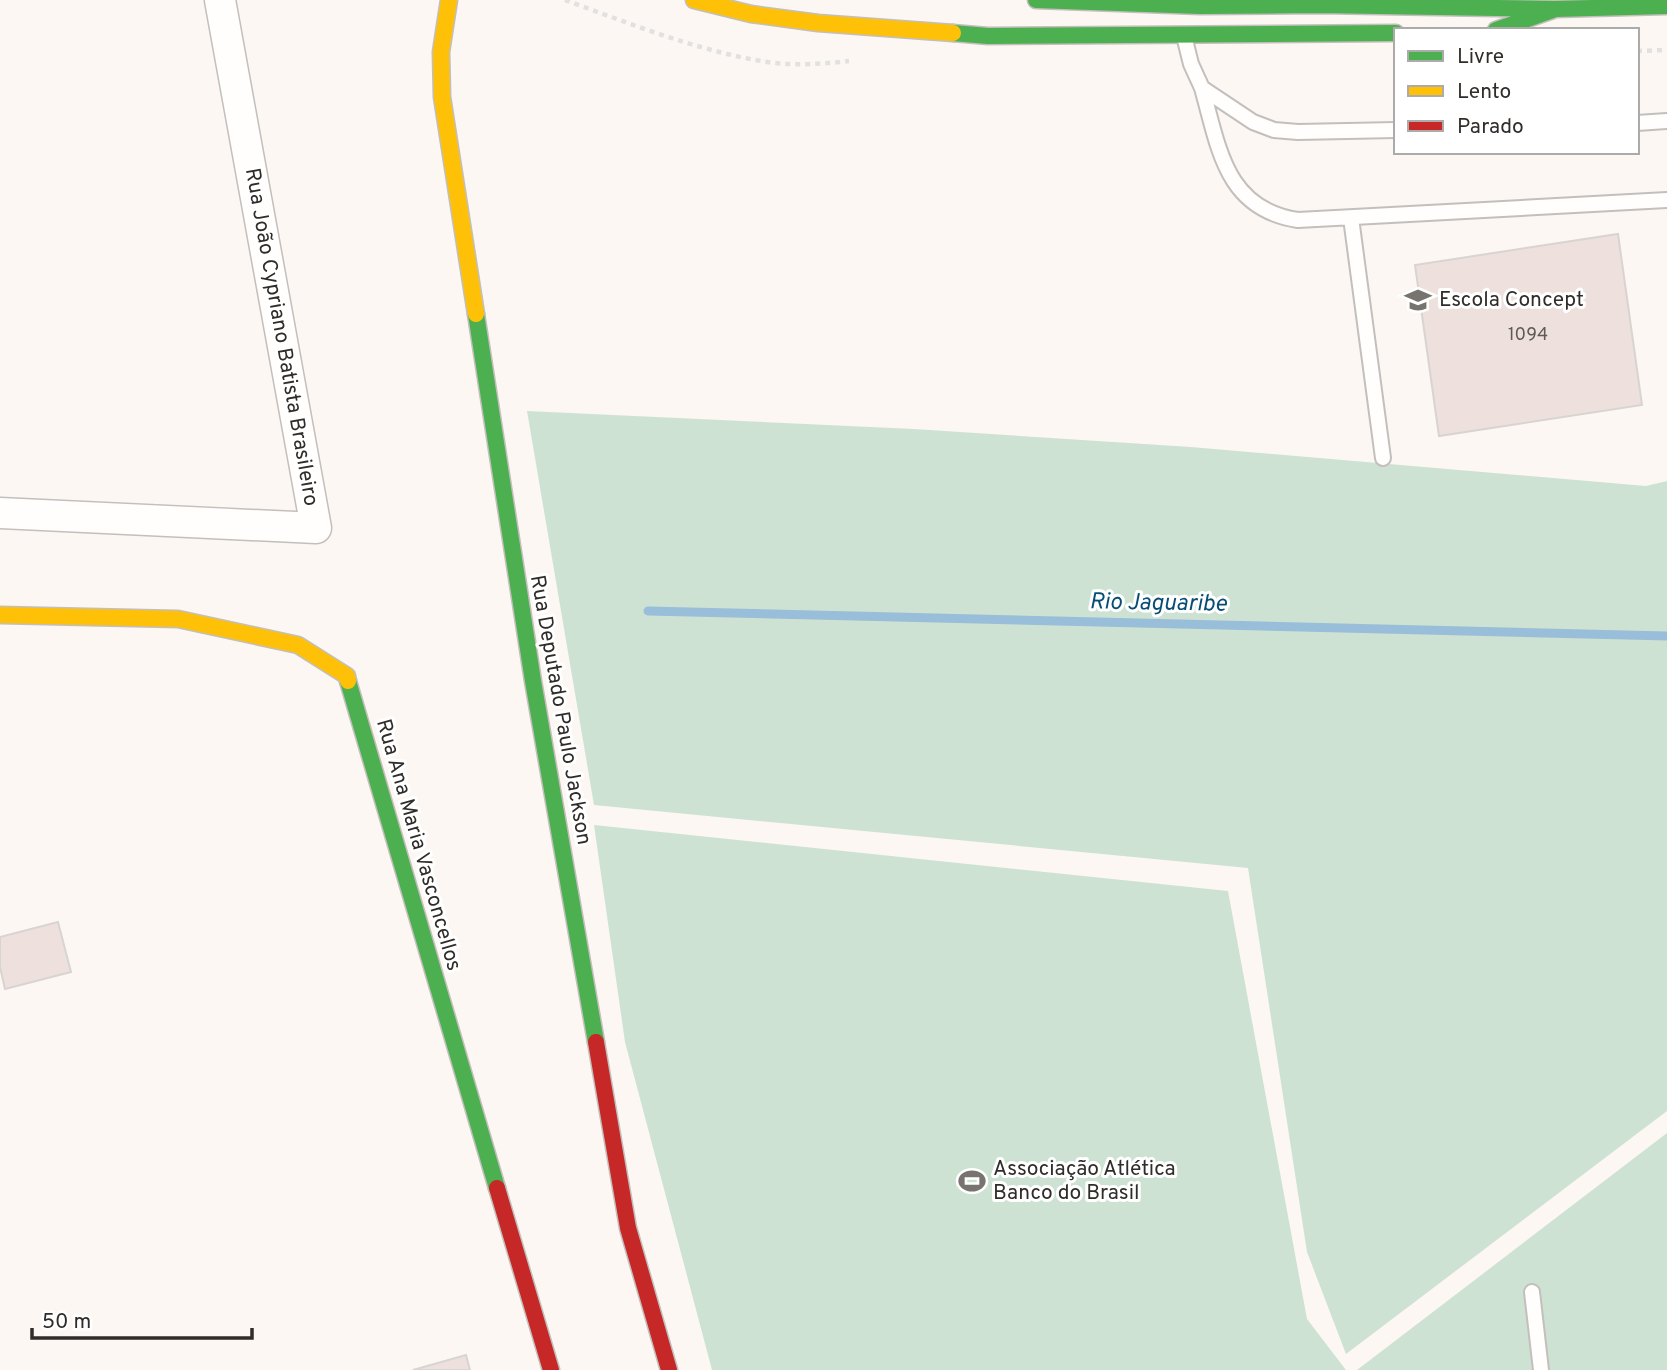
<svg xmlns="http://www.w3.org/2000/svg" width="1667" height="1370" font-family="Overpass,sans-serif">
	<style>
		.green { fill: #cee2d4 }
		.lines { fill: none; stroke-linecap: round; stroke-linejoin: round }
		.stream { stroke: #98beda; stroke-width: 9 }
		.building { fill: #eee0dc; stroke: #d8d4d1; stroke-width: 2 }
		.lane-casing { stroke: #c3bfbc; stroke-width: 18 }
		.street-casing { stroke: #c3bfbc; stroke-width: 33 }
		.fast-casing { stroke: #c3bfbc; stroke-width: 19 }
		.slow-casing { stroke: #c3bfbc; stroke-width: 19 }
		.jam-casing { stroke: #c3bfbc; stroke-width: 19 }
		.path { stroke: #e2e1e0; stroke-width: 4.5; stroke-dasharray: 5 5; stroke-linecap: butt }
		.lane { stroke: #fffefd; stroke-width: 14 }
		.street { stroke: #fffefd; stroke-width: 30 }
		.fast { stroke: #4caf50; stroke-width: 16 }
		.slow { stroke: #ffc107; stroke-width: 16 }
		.jam { stroke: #c62828; stroke-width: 16 }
		.labels { text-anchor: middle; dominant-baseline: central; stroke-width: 6; stroke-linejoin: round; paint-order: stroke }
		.number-label { font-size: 18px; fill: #605a57 }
		.poi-label { font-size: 21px; fill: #2f2c29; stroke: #fff; text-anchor: start }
		.street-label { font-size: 21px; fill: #2f2c29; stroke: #fff }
		.water-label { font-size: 23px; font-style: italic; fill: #074d76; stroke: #fff }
	</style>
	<rect width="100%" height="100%" fill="#fcf7f2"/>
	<path class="green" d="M527,411L914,429L1191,447L1646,486L1667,481V1111L1346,1354L1307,1252L1248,868L594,805Z
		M594,825L1228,891L1307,1319L1346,1370H712L625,1042Z
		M1667,1133V1370H1357Z"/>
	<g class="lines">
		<path class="stream" d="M648,611L1667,636"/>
	</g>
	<path class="building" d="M1618,234L1642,405L1439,436L1415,265Z
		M58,922L71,972L5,989L0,967V937Z
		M466,1355L470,1370H413Z"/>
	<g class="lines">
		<g class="lane-casing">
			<path id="lane" d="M1184,36L1191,64L1202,88L1253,122L1274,130L1298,132L1396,130
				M1202,88C1219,148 1225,209 1298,220L1667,200
				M1637,123L1667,121
				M1351,218L1383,458
				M1532,1292L1541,1370"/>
		</g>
		<g class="street-casing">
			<path id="street" d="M0,513L316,528L220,0"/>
		</g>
		<g class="fast-casing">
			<path id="fast" d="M1036,0L1200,6L1320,5L1555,9L1667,6
				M1496,30L1553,10
				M953,33L988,36L1396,33
				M476,314L533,681L596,1042
				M348,681L497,1188"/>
		</g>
		<g class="slow-casing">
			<path id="slow" d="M449,0L441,52L442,97L476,314
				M694,0L751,14L818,23L953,33
				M0,615L178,619L298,645L347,676L348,681"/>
		</g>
		<g class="jam-casing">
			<path id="jam" d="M596,1042L628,1228L669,1370
				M497,1188L551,1370"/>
		</g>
		<path class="path" d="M565,0C631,24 698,51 767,62C794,66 821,64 849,61
			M1637,51L1667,50"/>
		<use href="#lane" class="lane"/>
		<use href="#street" class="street"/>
		<use href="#fast" class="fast"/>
		<use href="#slow" class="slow"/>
		<use href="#jam" class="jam"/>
	</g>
	<defs>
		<g id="school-bare" transform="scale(2.1)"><path d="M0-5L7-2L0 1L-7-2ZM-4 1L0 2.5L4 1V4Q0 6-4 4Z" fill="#77736f" stroke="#fff" stroke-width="2.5" paint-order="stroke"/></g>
		<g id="stadium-bare" transform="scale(2.1)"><path d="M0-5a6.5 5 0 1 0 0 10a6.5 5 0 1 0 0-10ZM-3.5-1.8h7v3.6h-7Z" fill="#77736f" stroke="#fff" stroke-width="2.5" paint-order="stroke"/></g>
	</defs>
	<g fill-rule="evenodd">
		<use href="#school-bare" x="1418" y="300"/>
		<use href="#stadium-bare" x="972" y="1181"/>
	</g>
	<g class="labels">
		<g class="number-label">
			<text x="1528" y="335">1094</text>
		</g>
		<g class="poi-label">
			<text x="1439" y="300">Escola Concept</text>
			<text x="993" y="1169">Associação Atlética<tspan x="993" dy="24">Banco do Brasil</tspan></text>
		</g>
		<g class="street-label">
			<text transform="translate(281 337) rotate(80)">Rua João Cypriano Batista Brasileiro</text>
			<text transform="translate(560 710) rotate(80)">Rua Deputado Paulo Jackson</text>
			<text transform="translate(418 845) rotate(74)">Rua Ana Maria Vasconcellos</text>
		</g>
		<g class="water-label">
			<text transform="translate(1158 604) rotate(1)">Rio Jaguaribe</text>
		</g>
	</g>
	<rect x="1394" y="28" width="245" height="126" fill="#ffffff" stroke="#acaba9" stroke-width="2"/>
	<rect x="1408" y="51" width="35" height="10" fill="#4caf50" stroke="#acaba9" stroke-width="2"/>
	<text x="1457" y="63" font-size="21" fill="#2f2c29">Livre</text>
	<rect x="1408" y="86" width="35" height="10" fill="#ffc107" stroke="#acaba9" stroke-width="2"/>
	<text x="1457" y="98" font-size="21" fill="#2f2c29">Lento</text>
	<rect x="1408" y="121" width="35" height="10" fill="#c62828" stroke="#acaba9" stroke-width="2"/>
	<text x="1457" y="133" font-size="21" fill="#2f2c29">Parado</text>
	<path d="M32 1328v10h220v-10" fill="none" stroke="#2f2c29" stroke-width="3.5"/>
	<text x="42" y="1328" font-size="21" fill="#2f2c29" stroke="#ffffff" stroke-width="5" paint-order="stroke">50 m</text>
</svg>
